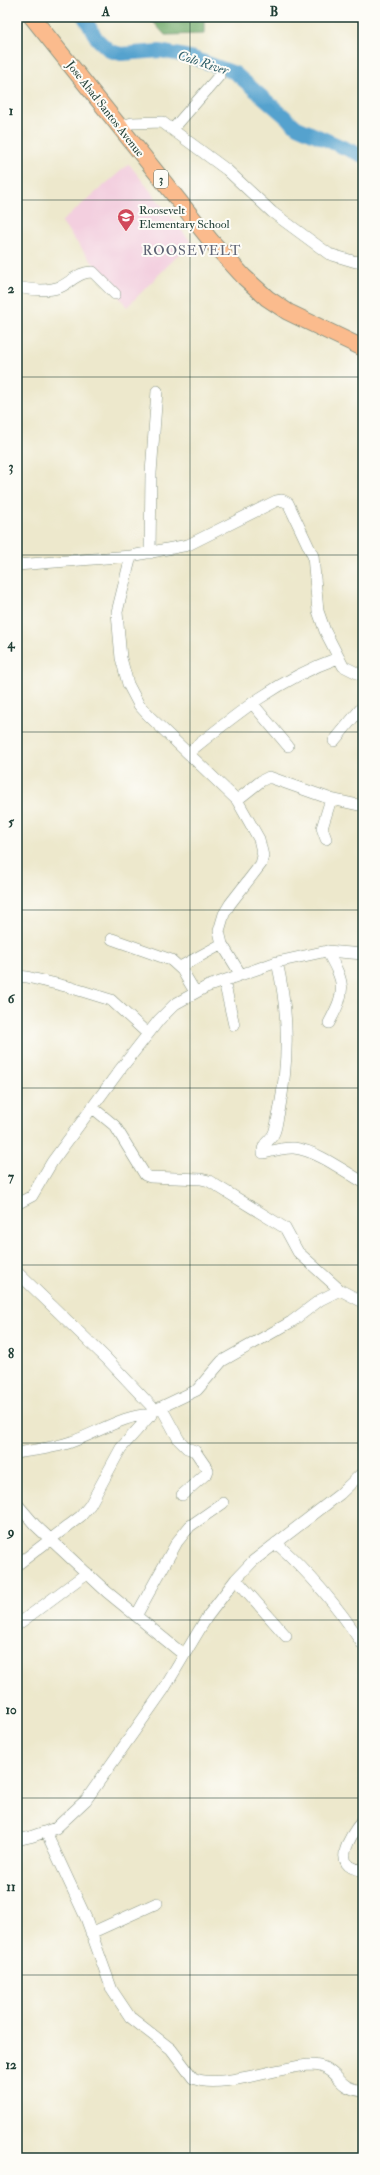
<svg xmlns="http://www.w3.org/2000/svg" width="380" height="2175" font-family="'IM FELL Double Pica',serif">
	<style>
		.built { fill: #f3cfdf }
		.forest { fill: #72ac6c; stroke: #487450 }
		.lines { fill: none; stroke-linecap: round; stroke-linejoin: round }
		.river { stroke: #55a2ce; stroke-width: 14 }
		.minor-casing { stroke: #869280; stroke-width: 12 }
		.highway-casing { stroke: #869280; stroke-width: 18 }
		.minor { stroke: #fff; stroke-width: 11 }
		.highway { stroke: #fbbb8d; stroke-width: 16 }
		.grid { fill: none; stroke: #1f3d34; stroke-width: 1; stroke-opacity: 0.55 }
		.labels { text-anchor: middle; dominant-baseline: central; stroke-width: 4; stroke-linejoin: round; paint-order: stroke }
		.shield { fill: #fdfcf7; stroke: #62766e; stroke-width: 1 }
		.shield-label { font-size: 11px; font-weight: bold; fill: #1f3d34 }
		.street-label { font-size: 12px; fill: #1f3d34; stroke: #fdfcf7 }
		.poi-label { font-size: 12px; fill: #1f3d34; stroke: #fdfcf7; text-anchor: start }
		.water-label { font-size: 13px; font-style: italic; fill: #32606a; stroke: #fdfcf7 }
		.quarter-label { font-size: 14px; letter-spacing: 1px; fill: #5f6475; stroke: #fdfcf7 }
		.neatline { fill: none; stroke: #1f3d34; stroke-width: 1.5 }
		.grid-label { font-size: 13px; text-anchor: middle; font-weight: bold; fill: #1f3d34 }
	</style>
	<rect width="100%" height="100%" fill="#fdfcf7"/>
	<filter id="ink" filterUnits="userSpaceOnUse"><feTurbulence type="fractalNoise" baseFrequency=".025" numOctaves="2"/><feDisplacementMap in="SourceGraphic" scale="8" xChannelSelector="R" yChannelSelector="G"/><feConvolveMatrix kernelMatrix="1 2 1 2 8 2 1 2 1" color-interpolation-filters="sRGB"/></filter>
	<filter id="wash" filterUnits="userSpaceOnUse"><feTurbulence type="fractalNoise" baseFrequency=".012" numOctaves="4" result="noise"/><feDisplacementMap in="SourceGraphic" scale="16" xChannelSelector="R" yChannelSelector="G"/><feGaussianBlur stdDeviation="0.9" result="paint"/><feColorMatrix in="noise" values="0 0 0 0 0 0 0 0 0 0 0 0 0 0 0 0 0 1.4 0 .05"/><feComposite in="paint" operator="in"/></filter>
	<g filter="url(#wash)">
		<rect width="100%" height="100%" fill="#ede8cc"/>
		<path class="built" d="M129,164L191,242L127,307L61,222Z"/>
		<path class="forest" d="M149,17H204V34L165,35Z"/>
		<g class="lines">
			<path class="river" d="M84,17L97,39L110,51L121,54L160,51L191,57L235,73L297,127L363,156"/>
		</g>
	</g>
	<g filter="url(#ink)">
		<g class="lines">
			<g class="minor-casing">
				<path id="minor" d="M119,127L132,123L162,122L227,170L272,212L329,254L356,262L363,260
					M173,129L219,76
					M17,287C31,290 46,292 60,287C71,282 80,271 93,272L115,294
					M150,553L151,473L157,391
					M131,556L117,612L119,636L121,658L128,684L139,705L149,716L237,800L259,839L263,856L261,864L230,904L224,914L219,931L222,944L241,975
					M17,565L131,556L188,545L276,501L282,500L288,503L313,556L318,611L325,631L343,666L363,676
					M252,703L288,746
					M334,741L363,706
					M188,753C236,714 279,679 338,658
					M237,800L261,781L269,777L331,799L363,806
					M326,839L322,828L331,799
					M112,939L171,960L182,970L195,992
					M327,951C345,984 347,989 329,1023
					M277,962C289,1013 289,1060 279,1112C277,1118 277,1126 274,1133C271,1141 262,1142 263,1153C273,1151 284,1147 294,1148C318,1151 342,1170 363,1182
					M180,967L222,944
					M17,976L27,977L69,987L111,1000L148,1034
					M224,981L234,1025
					M93,1108L115,1126L145,1175L150,1177L201,1179L209,1181L285,1228L298,1252L340,1290L363,1302
					M17,1204L32,1196L52,1162L119,1071L159,1020L175,1004L206,987L277,962L327,951L363,954
					M17,1272L106,1358L155,1410
					M161,1407L179,1440L187,1448L195,1451L208,1470L207,1473L182,1495
					M17,1453C35,1450 54,1448 71,1442C93,1435 129,1412 152,1415
					M17,1504L35,1525L107,1592L184,1655
					M276,1543C309,1572 339,1608 363,1645
					M17,1565L81,1516L90,1505L121,1448L155,1410L197,1390L222,1361L291,1322L320,1300L340,1290
					M236,1579L286,1636
					M136,1616L177,1542L190,1526L223,1503
					M17,1625L87,1573
					M363,1820C352,1833 328,1868 363,1870
					M46,1832L86,1918L112,1990L130,2017L171,2049L193,2078C219,2090 279,2067 309,2065C314,2065 320,2065 325,2068C342,2077 338,2088 363,2091
					M17,1840L30,1837L56,1828L86,1800L164,1689L207,1617L236,1579L253,1561L340,1494L363,1472
					M91,1933L157,1903"/>
			</g>
			<g class="highway-casing">
				<path id="highway" d="M32,17L211,241L244,277L267,298L288,312L363,348"/>
			</g>
			<use href="#minor" class="minor"/>
			<use href="#highway" class="highway"/>
		</g>
	</g>
	<path class="grid" d="M190,17V2158M17,200H363M17,377H363M17,555H363M17,732H363M17,910H363M17,1088H363M17,1265H363M17,1443H363M17,1620H363M17,1798H363M17,1975H363"/>
	<defs>
		<g id="school-pin" transform="scale(0.9)"><path d="M0 17L-7.5 6A9.5 9.5 0 1 1 7.5 6Z" fill="#d1495b" stroke="#fdfcf7"/><path d="M0-5L7-2L0 1L-7-2ZM-4 1L0 2.5L4 1V4Q0 6-4 4Z" fill="#fff"/></g>
	</defs>
	<g fill-rule="evenodd">
		<use href="#school-pin" x="126" y="217"/>
	</g>
	<g class="labels">
		<rect class="shield" x="154" y="170" width="14" height="18" rx="3"/>
		<g class="shield-label">
			<text x="161" y="179">3</text>
		</g>
		<g class="street-label">
			<text transform="translate(105 109) rotate(52)">Jose Abad Santos Avenue</text>
		</g>
		<g class="poi-label">
			<text x="139" y="210">Roosevelt<tspan x="139" dy="14">Elementary School</tspan></text>
		</g>
		<g class="water-label">
			<text transform="translate(203 63) rotate(18)">Colo River</text>
		</g>
		<g class="quarter-label">
			<text x="192" y="250">ROOSEVELT</text>
		</g>
	</g>
	<rect width="380" height="2175" fill="none" stroke="#fdfcf7" stroke-width="44"/>
	<rect x="22" y="22" width="336" height="2131" class="neatline"/>
	<g class="grid-label">
		<text x="106" y="16">A</text>
		<text x="274" y="16">B</text>
		<text x="11" y="115">1</text>
		<text x="11" y="293">2</text>
		<text x="11" y="471">3</text>
		<text x="11" y="648">4</text>
		<text x="11" y="826">5</text>
		<text x="11" y="1003">6</text>
		<text x="11" y="1181">7</text>
		<text x="11" y="1358">8</text>
		<text x="11" y="1536">9</text>
		<text x="11" y="1714">10</text>
		<text x="11" y="1891">11</text>
		<text x="11" y="2069">12</text>
	</g>
</svg>
